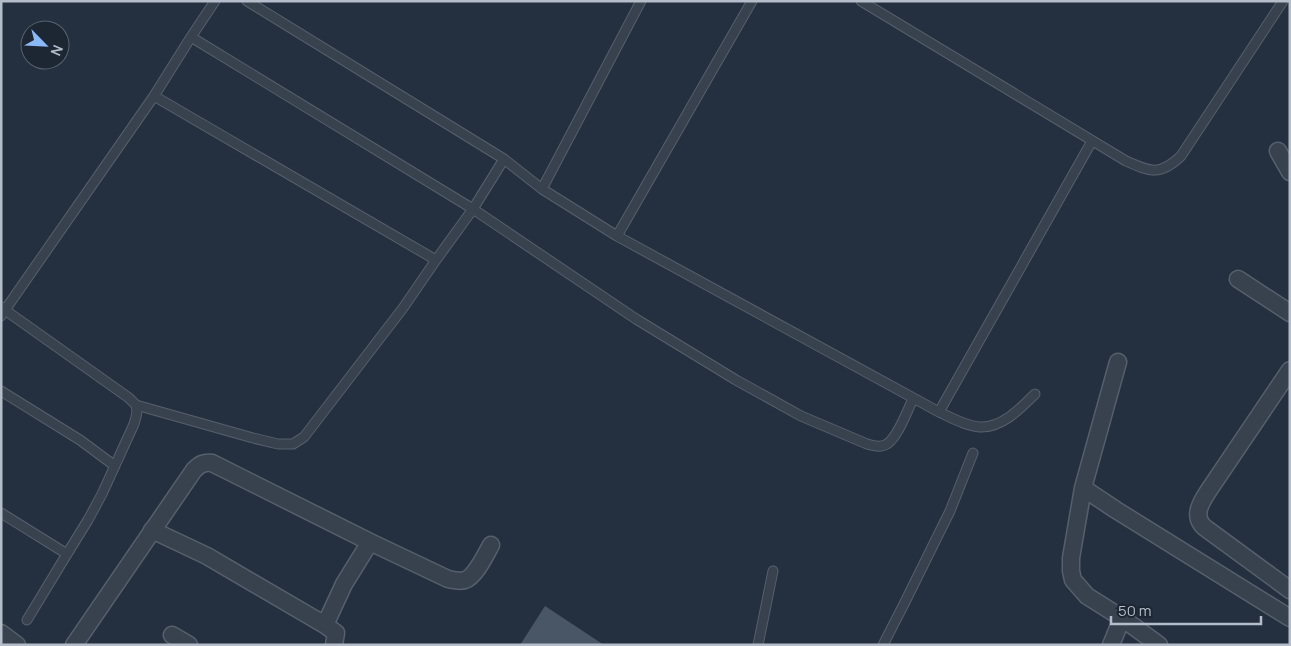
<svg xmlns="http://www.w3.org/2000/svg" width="1291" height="646" font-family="Manrope,sans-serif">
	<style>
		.building { fill: #485665 }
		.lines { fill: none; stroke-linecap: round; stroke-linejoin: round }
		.lane-casing { stroke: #56606c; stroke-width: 11 }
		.street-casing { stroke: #56606c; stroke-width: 19 }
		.lane { stroke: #38424f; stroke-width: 9 }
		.street { stroke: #38424f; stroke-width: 16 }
	</style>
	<rect width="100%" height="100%" fill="#24303f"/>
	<path class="building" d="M545,606L604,645H520Z"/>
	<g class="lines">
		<g class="lane-casing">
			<path id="lane" d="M247,1L504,159L542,189L617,236L939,412C952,418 966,426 980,427C1002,428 1021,408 1035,394
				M861,1L1126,161C1151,172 1160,176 1181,156L1283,1
				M191,37L473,209L636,319L736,380L801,416L867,444C873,446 881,448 887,444C898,437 907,411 913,399
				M154,96L436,260
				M542,189L641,1
				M617,236L752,1
				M2,307L5,310L154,96L191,37L215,1
				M1,316L5,310L129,398L136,405L137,411L136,417L134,424L102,494L88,520L67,554L27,620
				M1,391L80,440L115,466
				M136,405L253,438L278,444H293L304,437L403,308L436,260L473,209L504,159
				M939,412L1092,141
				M1,513L67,554
				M758,645L773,571
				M883,645L905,602L950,511L973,453"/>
		</g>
		<g class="street-casing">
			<path id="street" d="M1278,151L1290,172
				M1238,279L1290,313
				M1118,362L1083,488L1071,558V571L1073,580L1087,596L1122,618L1159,645
				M1290,370L1211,487C1203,499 1191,515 1204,527L1290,590
				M1083,488L1116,510L1290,618
				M152,530L207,556L325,625
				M1,633L17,645
				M172,635L189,645
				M74,645L194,470C200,464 204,462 212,463L370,542
				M334,645L336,633L325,625L344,584L370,542L448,579C453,580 459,582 465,580C475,577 486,554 491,545
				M1111,645L1122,618"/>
		</g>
		<use href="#lane" class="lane"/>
		<use href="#street" class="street"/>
	</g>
	<rect width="1291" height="646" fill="none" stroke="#b4bdc9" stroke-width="5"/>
	<g transform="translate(45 45) rotate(114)"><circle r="24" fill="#1d2734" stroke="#596370"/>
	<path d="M0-4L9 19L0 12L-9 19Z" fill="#8bb9f8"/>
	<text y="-8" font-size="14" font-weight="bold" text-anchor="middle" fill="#b4bdc9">N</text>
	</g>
	<path d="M1111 616v8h150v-8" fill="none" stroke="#b4bdc9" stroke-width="2.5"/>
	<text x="1118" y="616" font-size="15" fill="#b4bdc9" stroke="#1d2734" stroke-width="4" paint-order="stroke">50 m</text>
</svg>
